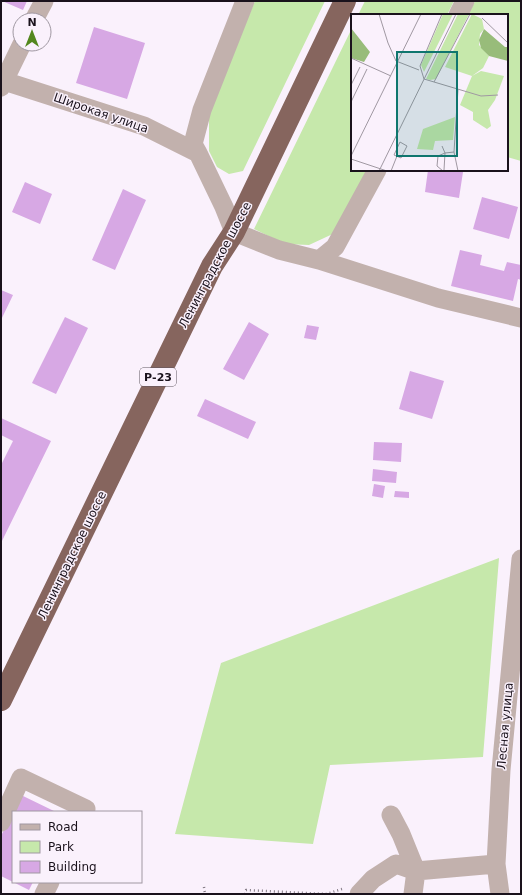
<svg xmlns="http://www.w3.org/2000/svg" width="522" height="895" font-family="'DejaVu Sans',sans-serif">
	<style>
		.green { fill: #c6e8ab }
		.building { fill: #d7a8e4 }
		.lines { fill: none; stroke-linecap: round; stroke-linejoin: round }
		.path { stroke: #817983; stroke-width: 2.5; stroke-dasharray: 1 3; stroke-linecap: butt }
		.minor { stroke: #c2b1ad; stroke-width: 19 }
		.highway { stroke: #86655e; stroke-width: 22 }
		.labels { text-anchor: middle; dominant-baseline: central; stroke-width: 3; stroke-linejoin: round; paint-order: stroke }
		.shield { fill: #faf1fc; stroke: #5d555f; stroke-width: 1 }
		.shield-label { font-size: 11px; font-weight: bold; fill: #1a121c }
		.street-label { font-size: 12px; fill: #1a121c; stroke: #faf1fc }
		.inset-road { fill: none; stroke: #a098a2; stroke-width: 1 }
		.view { fill: #0f766e; fill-opacity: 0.15; stroke: #0f766e; stroke-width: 2 }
		.inset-edge { fill: none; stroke: #1a121c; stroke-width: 2 }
	</style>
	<rect width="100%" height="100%" fill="#faf1fc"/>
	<path class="green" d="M255,1H325L243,171L229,174L217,167L209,151V110Z
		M365,1H454L447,15H358Z
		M475,1H521V161L507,157V15H468Z
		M352,28V170H369L337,232L309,245L285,244L254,229Z
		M499,558L483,757L330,765L313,844L175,834L221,663Z"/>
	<path class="building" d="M2,1H27L23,10Z
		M94,27L145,43L127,99L76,83Z
		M428,170H454L463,172L459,198L425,192Z
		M25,182L52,194L40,224L12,212Z
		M123,189L146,200L115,270L92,260Z
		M482,197L518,207L509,239L473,229Z
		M460,250L482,255L480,265L504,271L507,262L521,265V280L518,279L513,301L451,286Z
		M1,290L13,295L1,320Z
		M65,317L88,328L56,394L32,383Z
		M249,322L269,334L244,380L223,369Z
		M307,325L319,327L316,340L304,338Z
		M410,371L444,381L432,419L399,409Z
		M205,399L256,422L248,439L197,416Z
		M1,418L51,441L1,543V465L13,441L1,435Z
		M374,442L402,443L401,462L373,460Z
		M373,469L397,472L396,483L372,481Z
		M374,484L385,486L383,498L372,496Z
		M395,491L409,492V498L394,497Z
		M21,795L56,812H13V882H33L29,890L1,876V836Z"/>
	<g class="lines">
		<path class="path" d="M204,887L205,894
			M245,894L246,890L326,894L342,889"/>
		<path class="minor" d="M245,1L202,110L193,144L198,153L224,207L234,232L279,250L319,260L438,298L521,318
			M458,15L465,1
			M34,20L44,1
			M1,80L4,81L144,126L198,153
			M1,87L22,44
			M319,260L335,247L377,170
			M1,822L21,778L86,809L84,812
			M44,894L50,882
			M359,894L373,879L396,864L416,871L401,834L391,815
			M413,894L416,871L496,864
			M500,894L496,864L501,770L521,559"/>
		<path class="highway" d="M1,700L212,266L234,232L345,1"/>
	</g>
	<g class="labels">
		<rect class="shield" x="140" y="368" width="36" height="18" rx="3"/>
		<g class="shield-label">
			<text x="158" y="377">Р-23</text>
		</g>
		<g class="street-label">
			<text transform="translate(101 113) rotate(19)">Широкая улица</text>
			<text transform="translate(215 265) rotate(-62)">Ленинградское шоссе</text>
			<text transform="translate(72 555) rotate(-64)">Ленинградское шоссе</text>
			<text transform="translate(505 726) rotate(-85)">Лесная улица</text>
		</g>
	</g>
	<g transform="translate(351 14)">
		<rect width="157" height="157" fill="#faf1fc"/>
		<path d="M92,0H102L73,58L70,51ZM107,0H118L85,65L79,66L75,65ZM121,0L131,5L133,15L129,20L128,31L138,42L132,54L121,62L94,53ZM130,57L153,62L144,86L137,96L140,112L136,115L122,106V98L109,91L121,62ZM104,103L102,126L84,127L82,136L66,135L72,115Z" fill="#c6e8ab"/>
		<path d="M0,14L19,38L13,48L0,44ZM133,15L154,33H157V47L138,42L130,34L128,26Z" fill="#98bc7a"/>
		<path class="inset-road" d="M28,0L37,29L45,47L68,56M91,0L69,52L73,65L130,82L147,81M131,4L157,29M0,44L40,62M83,68L119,0M0,71L9,53M0,88L16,55M49,128L56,132L50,144L43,141ZM91,132L94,139L87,142L86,152L92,157M0,142L70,0M0,145L36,157M93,156L94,139L103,138M28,157L105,0M40,157L46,142M107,157L103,138L107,75"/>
		<path class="view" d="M46,38H106V142H46Z"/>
		<rect width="157" height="157" class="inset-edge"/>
	</g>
	<rect width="522" height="895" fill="none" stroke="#1a121c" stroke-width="4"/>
	<rect x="12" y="811" width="130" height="72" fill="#faf1fc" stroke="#a098a2"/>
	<rect x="20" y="824" width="20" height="6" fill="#c2b1ad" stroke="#a098a2"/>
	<text x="48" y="831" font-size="12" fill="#1a121c">Road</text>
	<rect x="20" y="841" width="20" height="12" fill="#c6e8ab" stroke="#a098a2"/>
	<text x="48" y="851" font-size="12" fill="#1a121c">Park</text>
	<rect x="20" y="861" width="20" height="12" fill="#d7a8e4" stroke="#a098a2"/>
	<text x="48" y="871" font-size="12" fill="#1a121c">Building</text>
	<g transform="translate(32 32)"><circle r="19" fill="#faf1fc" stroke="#a098a2"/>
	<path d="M0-3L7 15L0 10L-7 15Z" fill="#53871e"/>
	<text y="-6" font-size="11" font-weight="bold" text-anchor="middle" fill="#1a121c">N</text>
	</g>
</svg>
